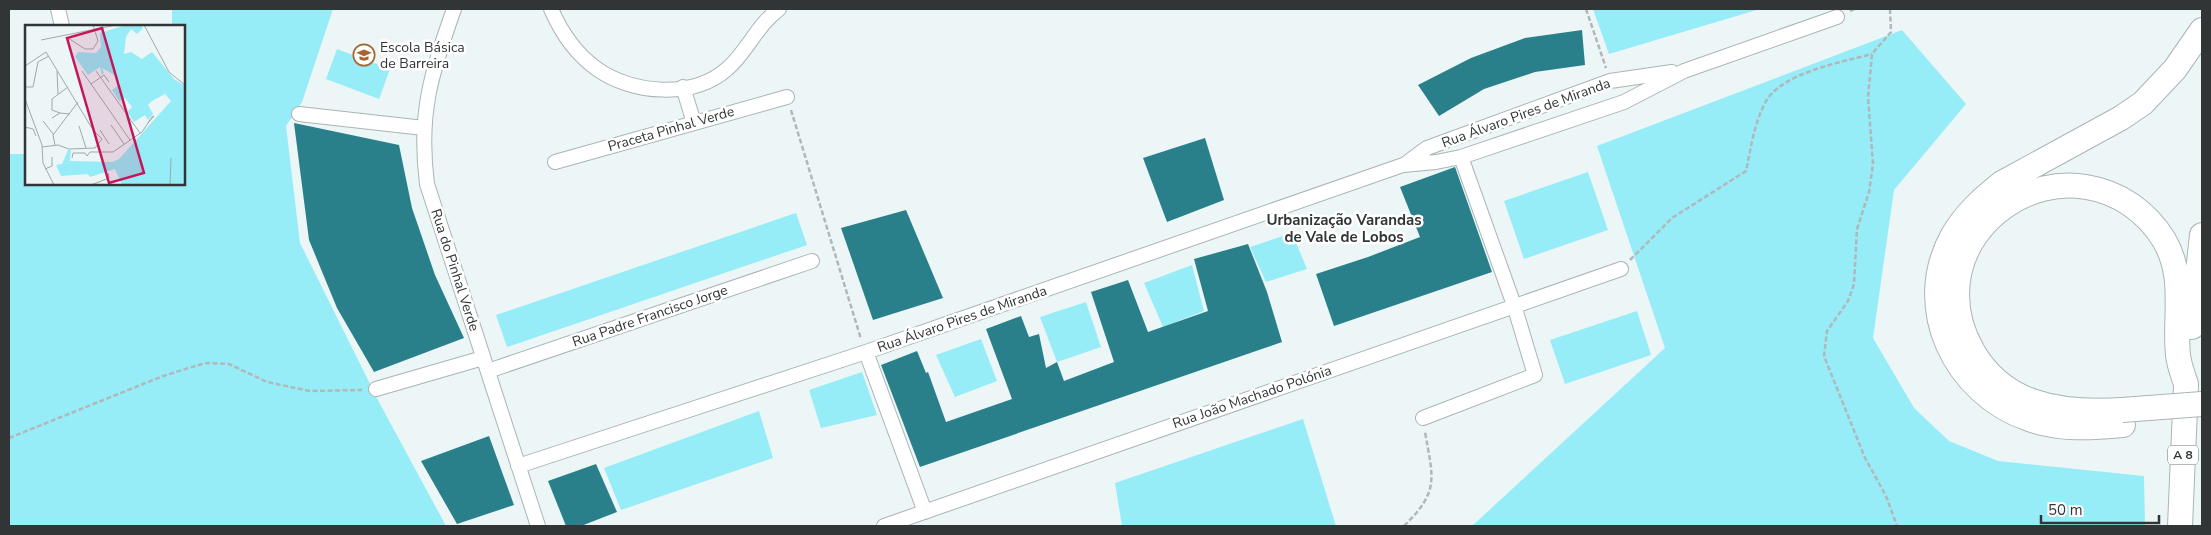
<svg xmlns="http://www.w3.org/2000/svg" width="2211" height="535" font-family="'Nunito Sans',sans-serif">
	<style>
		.green { fill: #96ecf7 }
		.building { fill: #2a808a }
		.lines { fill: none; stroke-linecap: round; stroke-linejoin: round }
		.street-casing { stroke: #abb4b5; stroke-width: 16 }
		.highway-casing { stroke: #abb4b5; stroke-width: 26 }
		.path { stroke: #b0b8b9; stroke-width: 2.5; stroke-dasharray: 5 2.5; stroke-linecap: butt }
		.street { stroke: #fff; stroke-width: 14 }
		.highway { stroke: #fff; stroke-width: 24 }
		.highway-bridge-casing { stroke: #abb4b5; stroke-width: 26; stroke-linecap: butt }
		.highway-bridge { stroke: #fff; stroke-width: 24 }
		.labels { text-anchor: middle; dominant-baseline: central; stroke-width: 5; stroke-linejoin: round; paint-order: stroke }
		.shield { fill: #fff; stroke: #6f7272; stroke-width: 1 }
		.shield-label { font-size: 12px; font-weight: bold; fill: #313535 }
		.poi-label { font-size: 14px; fill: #313535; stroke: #fff; text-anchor: start }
		.street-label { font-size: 14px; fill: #313535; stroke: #fff }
		.neighbourhood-label { font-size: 15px; font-weight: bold; fill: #313535; stroke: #fff }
		.inset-road { fill: none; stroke: #a1a9a9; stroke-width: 1 }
		.view { fill: #c2185b; fill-opacity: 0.15; stroke: #c2185b; stroke-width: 2.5 }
		.inset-edge { fill: none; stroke: #313535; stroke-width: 2.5 }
	</style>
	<rect width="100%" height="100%" fill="#ecf6f7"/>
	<path class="green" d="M172,9H333L302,102L286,126L300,243L380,404L446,526H9V154H26V184H184V26H172Z
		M1593,9H1760L1609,54Z
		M1902,30L1966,104L1894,190L1873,338L1914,408L1949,441L1998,461L2144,476L2145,526H1472L1665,348L1597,146Z
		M337,49L390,69L379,99L326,79Z
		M1588,172L1608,230L1524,259L1504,201Z
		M796,213L807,245L507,347L496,315Z
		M1292,233L1307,269L1266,282L1250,247Z
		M1192,265L1204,311L1163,327L1144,283Z
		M1086,302L1101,347L1057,362L1040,317Z
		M1637,311L1651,355L1565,384L1550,340Z
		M981,339L997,381L955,397L936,355Z
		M862,372L877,415L821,428L809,390Z
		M759,411L773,458L621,510L604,468Z
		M1303,419L1336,526H1122L1115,483Z"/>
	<path class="building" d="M1582,30L1585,65L1535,72L1484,89L1439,116L1418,85L1471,58L1525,38Z
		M294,123L399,145L412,208L435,275L464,338L374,372L337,308L309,240Z
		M1205,138L1224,200L1167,222L1143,158Z
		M1455,167L1492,272L1334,326L1316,274L1368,257L1420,237L1400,187Z
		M906,210L943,298L873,320L841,228Z
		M1248,244L1267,292L1282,342L920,467L881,365L917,351L926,373L928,372L946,422L1012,399L986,329L1021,316L1029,337L1039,334L1046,368L1057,362L1064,381L1114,362L1091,292L1128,280L1148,332L1208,311L1194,259Z
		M489,436L514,505L457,524L421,461Z
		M596,464L617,512L581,526H566L548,481Z"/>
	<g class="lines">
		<g class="street-casing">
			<path id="street" d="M58,9L62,26
				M454,9C431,74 418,114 427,184L538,526
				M551,9C561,32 576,54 597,69C632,94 693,99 727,69C747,52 757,25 779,9
				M683,87L694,123
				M299,114L424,128
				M555,162L787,97
				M1404,165L1427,148L1610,81L1672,72
				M866,352L925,512
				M488,371L812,261
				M376,389L483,358
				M1423,418L1535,375L1514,305L1461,157
				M518,466L866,352L1403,165L1436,162L1461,157L1624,102L1684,71L1837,17
				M884,526L1621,269"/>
		</g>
		<g class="highway-casing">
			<path id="highway" d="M2192,327L2202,235
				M2122,410C2092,412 2061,411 2032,401C1981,383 1949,328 1959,274C1970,218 2030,177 2086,187C2119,192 2147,212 2164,240C2186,277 2174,316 2178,355C2179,365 2183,375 2186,384
				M2123,425C2091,428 2059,430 2029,419C1955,394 1912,307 1953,235C1965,214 1983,198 2002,183L2121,118L2143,103L2175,69L2202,30
				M2180,526L2186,386"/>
		</g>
		<path class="path" d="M1586,9L1606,68
			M1890,9L1891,32L1872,54L1868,97L1873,164L1869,192L1857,229L1854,284L1848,301L1827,331L1824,356L1865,458L1886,496L1897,526
			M1850,11L1855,9
			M791,110L861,339
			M1630,260L1672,218L1746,171C1751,148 1754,124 1765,103C1780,73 1842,62 1872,54
			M9,438L163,376L205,363L229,364L267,382L310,391L362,390
			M1404,526C1440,491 1433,478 1425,432"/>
		<use href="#street" class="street"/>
		<use href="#highway" class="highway"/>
		<g class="highway-bridge-casing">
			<path id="highway-bridge" d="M2122,410L2202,404"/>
		</g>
		<use href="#highway-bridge" class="highway-bridge"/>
	</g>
	<defs>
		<g id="school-ring" transform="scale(1.125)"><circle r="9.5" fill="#fff" stroke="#a86532" stroke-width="1.5"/><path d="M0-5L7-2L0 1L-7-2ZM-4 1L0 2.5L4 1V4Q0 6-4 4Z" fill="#a86532"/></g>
	</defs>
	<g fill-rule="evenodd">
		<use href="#school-ring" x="364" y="55"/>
	</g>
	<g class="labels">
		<rect class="shield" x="2168" y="445.5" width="30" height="19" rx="4"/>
		<g class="shield-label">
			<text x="2183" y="455">A 8</text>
		</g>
		<g class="poi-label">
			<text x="380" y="47">Escola Básica<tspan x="380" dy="16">de Barreira</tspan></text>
		</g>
		<g class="street-label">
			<text transform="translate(1526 113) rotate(-20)">Rua Álvaro Pires de Miranda</text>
			<text transform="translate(671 129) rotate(-16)">Praceta Pinhal Verde</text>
			<text transform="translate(455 270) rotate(72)">Rua do Pinhal Verde</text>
			<text transform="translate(650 316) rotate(-19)">Rua Padre Francisco Jorge</text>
			<text transform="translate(962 319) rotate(-19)">Rua Álvaro Pires de Miranda</text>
			<text transform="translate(1252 397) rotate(-19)">Rua João Machado Polónia</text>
		</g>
		<g class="neighbourhood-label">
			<text x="1344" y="220">Urbanização Varandas<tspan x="1344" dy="17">de Vale de Lobos</tspan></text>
		</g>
	</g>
	<g transform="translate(25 25)">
		<rect width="160" height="160" fill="#ecf6f7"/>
		<path d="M101,0H116L118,3L112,9L106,4L101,12L99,29L106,27L117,34L127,27L149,54L160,61V160H97L90,144L65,152L63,149L36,151L31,140L37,139L43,125H46L45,136L87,137L94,134L146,76L140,69L127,76L123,80L128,89L123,95L120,90L109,97L102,87L107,82L100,73L94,76L87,65L95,59L91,51L77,43L79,48L77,50L75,42L63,50L50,32L53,27L71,28L76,22L75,8Z" fill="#96ecf7"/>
		<path class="inset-road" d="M119,0L144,47L160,60M43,13L60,24H68L73,16L68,0M16,15L91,0M0,41L21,27L68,105L77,114L70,123L44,124L33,120L17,122M32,46L33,69M57,46L105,115M71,46L115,108M66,59L79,50L84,57M0,62H8L13,37L24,31M0,74L17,120L18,138L29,160M35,88L27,85V74L43,62M27,93L35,88L45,89M18,96L29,110M86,100L99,119M54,101L61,123M0,102L8,104L11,111M75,105L84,119M30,120L28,110L53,77M65,127H88L117,107L127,92L129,91L123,98M47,133L48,128H60L62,131L65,127M20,144L27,141V132M66,160L84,153L83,148M145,160L146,133"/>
		<path class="view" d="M77,3L119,148L84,158L42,13Z"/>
		<rect width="160" height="160" class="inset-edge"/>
	</g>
	<rect width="2211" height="535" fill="none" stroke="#313535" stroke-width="20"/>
	<path d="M2041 515v8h118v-8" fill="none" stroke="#313535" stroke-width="2.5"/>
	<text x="2048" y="515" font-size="15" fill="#313535" stroke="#ffffff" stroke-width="4" paint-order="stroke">50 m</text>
</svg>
